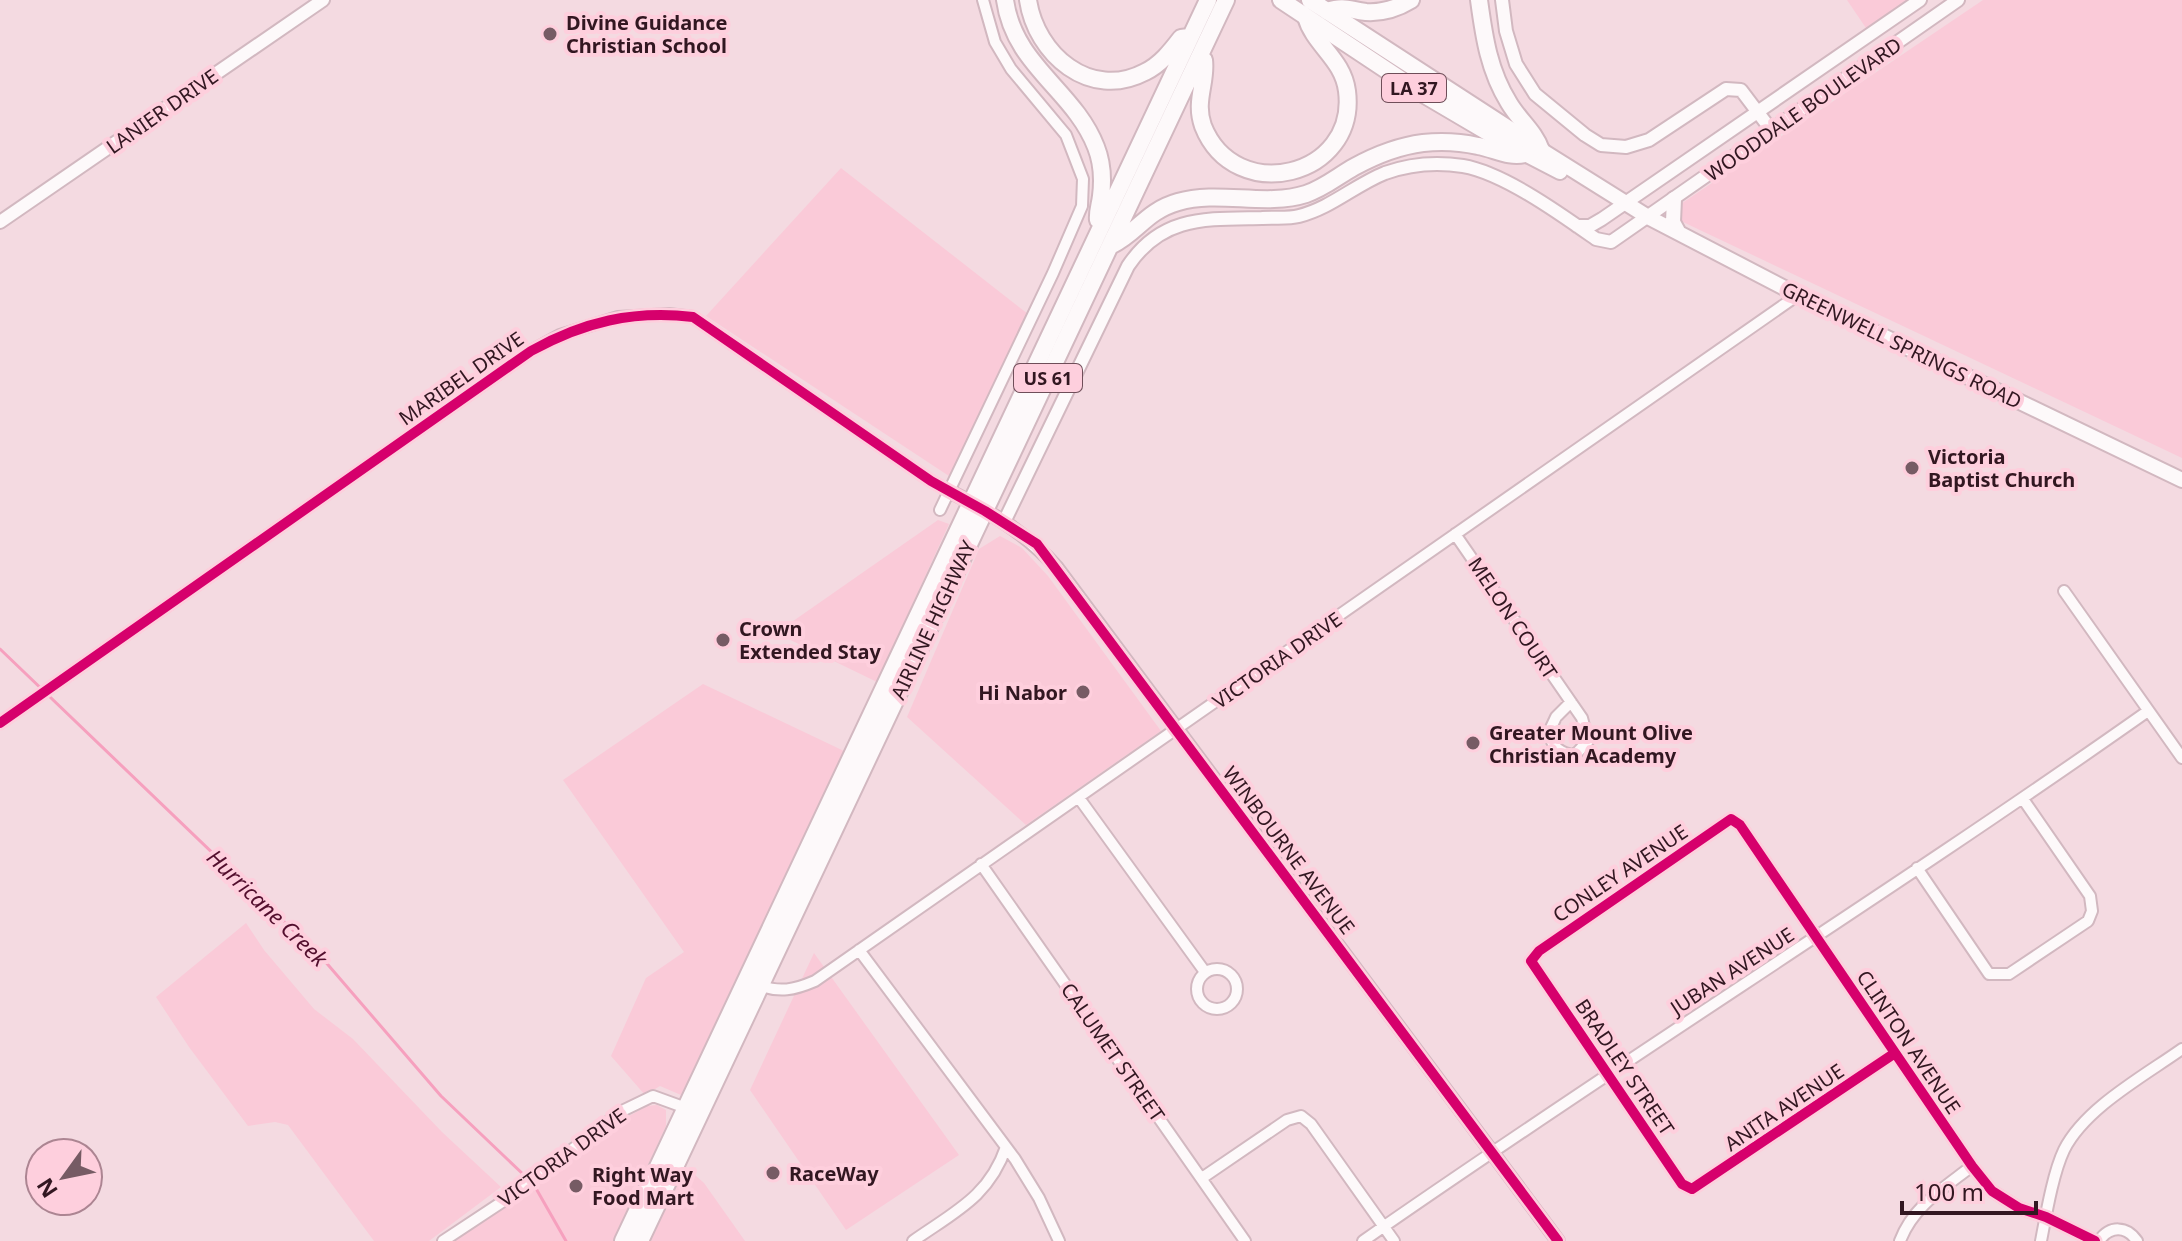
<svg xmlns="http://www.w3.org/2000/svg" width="2182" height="1241" font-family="'Noto Sans',sans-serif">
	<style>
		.built { fill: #facad8 }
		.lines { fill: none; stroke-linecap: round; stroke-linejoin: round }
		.stream { stroke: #f6a0be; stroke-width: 3 }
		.minor-casing { stroke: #d2b8c0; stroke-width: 14 }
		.tertiary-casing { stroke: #d2b8c0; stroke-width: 16 }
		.secondary-casing { stroke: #d2b8c0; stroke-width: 18 }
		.primary-casing { stroke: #d2b8c0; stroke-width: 20 }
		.trunk-casing { stroke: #d2b8c0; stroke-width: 20 }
		.minor { stroke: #fdf9fa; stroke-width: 10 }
		.tertiary { stroke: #fdf9fa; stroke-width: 12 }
		.secondary { stroke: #fdf9fa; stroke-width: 14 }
		.primary { stroke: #fdf9fa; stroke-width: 16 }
		.trunk { stroke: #fdf9fa; stroke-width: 16 }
		.cycleway-casing { stroke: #fecfdd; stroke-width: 15 }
		.cycleway { stroke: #d6006c; stroke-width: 10 }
		.poi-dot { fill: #765b64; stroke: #fecfdd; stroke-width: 3 }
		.labels { text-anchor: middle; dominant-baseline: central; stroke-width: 8; stroke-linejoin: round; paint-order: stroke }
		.shield { fill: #fecfdd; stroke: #6f4e59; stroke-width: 2 }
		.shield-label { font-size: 18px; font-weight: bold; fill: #321721 }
		.poi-label { font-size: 20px; font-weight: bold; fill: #321721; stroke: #fecfdd; text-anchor: start }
		.street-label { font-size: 20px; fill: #321721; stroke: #fecfdd }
		.water-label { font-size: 22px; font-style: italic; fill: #530e2d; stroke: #fecfdd }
	</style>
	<rect width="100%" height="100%" fill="#f4dae1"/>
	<path class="built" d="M1847,0H1907L1866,28Z
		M1983,0H2182V458L1666,214Z
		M841,168L1028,314L949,476L706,316Z
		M938,520L949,524L877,682L776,633Z
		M1000,536L1022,548L1048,576L1161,731L1026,825L907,717L979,549Z
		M703,684L844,751L681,1095L660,1086L645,1095L611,1056L646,978L684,952L563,780Z
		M246,923L264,950L314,1009L353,1039L442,1132L501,1187L429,1241H374L288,1125L275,1122L248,1126L189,1047L156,997Z
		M814,953L959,1155L846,1230L750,1090Z
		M657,1105L666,1110V1126L613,1241H453L620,1121L647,1106Z
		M685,1166L704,1183L745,1241H651Z"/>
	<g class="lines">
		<path class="stream" d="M0,649L323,959L441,1096L525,1176
			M534,1185L566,1241"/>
		<g class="minor-casing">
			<path id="minor" d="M940,510L1053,273L1082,206L1083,179L1066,135L1011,69L995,42L983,0
				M1455,534L1582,718L1588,741L1575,755C1561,754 1551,746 1549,732L1556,717L1571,702
				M2064,591L2182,758
				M0,723L531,351L560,335L618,317L669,314L693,317L931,481L949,491
				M1079,798L1205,972
				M981,864L1245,1241
				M1917,868L1989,974H2009L2088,921L2092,911L2090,896L2023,799
				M859,950L1015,1159L1039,1198L1059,1241
				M1197 989a20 20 0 1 1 40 0a20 20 0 1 1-40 0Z
				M758,985C780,993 794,990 815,981L1798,295
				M1895,1053L1692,1189L1682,1184L1531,961L1539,951L1731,819L1740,825L1972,1166L1992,1191L2019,1208L2046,1217L2095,1241
				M1202,1178L1287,1120L1301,1116L1311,1124L1394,1241
				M443,1241L517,1192L622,1111L653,1096L686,1108
				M913,1241C954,1212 989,1197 1006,1147
				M1363,1241C1622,1060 1890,893 2148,711
				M1900,1241C1913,1206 1944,1188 1972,1166
				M2041,1241C2046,1215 2053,1173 2064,1150C2085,1108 2144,1076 2182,1049
				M2099,1241C2110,1225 2127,1226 2137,1241"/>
		</g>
		<g class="tertiary-casing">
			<path id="tertiary" d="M1502,0L1506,31L1516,64L1535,94L1585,135L1601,145L1626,147L1649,140L1726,89L1741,90L1772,131
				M0,222L323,0
				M1577,226H1590L1602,219L1920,0
				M949,491C990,512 1027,533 1057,568L1558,1241
				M1004,522L1128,266C1162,215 1207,219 1262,218C1274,217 1287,219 1299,216C1331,208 1355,185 1385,173C1410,164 1437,162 1463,166C1504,173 1562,215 1596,239L1611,242L1958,0"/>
		</g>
		<g class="secondary-casing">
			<path id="secondary" d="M1541,150L1648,217L1798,295L2182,480
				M1525,154L1560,172
				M1674,199L1673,222L1679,233"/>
		</g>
		<g class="primary-casing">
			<path id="primary" d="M1281,0L1418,91L1525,154
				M1310,0L1541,150"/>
		</g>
		<g class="trunk-casing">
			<path id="trunk" d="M1005,0C1014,66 1074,90 1096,147C1102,162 1103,180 1101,196C1100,205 1097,212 1098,220
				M1028,0C1036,54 1090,101 1145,72C1160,65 1171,51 1181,38L1189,37
				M1479,0C1484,37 1489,71 1509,103C1519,120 1535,132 1541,150
				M1327,11C1345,5 1349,10 1366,12C1382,13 1398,8 1411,0
				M1204,60C1207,82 1194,101 1203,126C1235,207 1358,177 1347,91C1343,59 1314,45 1306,17
				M1112,245C1137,233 1146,211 1178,202C1219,190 1265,207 1306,194C1324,188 1338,176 1354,167C1376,155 1399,146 1423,143C1442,141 1460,142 1478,146C1495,149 1509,158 1525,154
				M623,1241L1208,0
				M640,1241L1226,0"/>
		</g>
		<use href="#minor" class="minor"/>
		<use href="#tertiary" class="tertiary"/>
		<use href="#secondary" class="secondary"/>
		<use href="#primary" class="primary"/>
		<use href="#trunk" class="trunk"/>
		<g class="cycleway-casing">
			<path id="cycleway" d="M0,723L531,351C583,322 633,310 693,317L931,481L985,511L1037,544L1558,1241
				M1895,1053L1692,1189L1682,1184L1531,961L1539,951L1731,819L1740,825L1972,1166L1992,1191L2019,1208L2046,1217L2095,1241"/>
		</g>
		<use href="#cycleway" class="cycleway"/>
	</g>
	<g class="poi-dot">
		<circle cx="550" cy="34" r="8"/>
		<circle cx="1912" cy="468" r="8"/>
		<circle cx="723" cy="640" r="8"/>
		<circle cx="1083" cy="692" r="8"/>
		<circle cx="1473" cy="743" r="8"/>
		<circle cx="773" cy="1173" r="8"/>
		<circle cx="576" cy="1186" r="8"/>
	</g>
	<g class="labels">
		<g class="shield">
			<rect x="1382" y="74" width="64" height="28" rx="6"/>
			<rect x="1014" y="364" width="68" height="28" rx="6"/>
		</g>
		<g class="shield-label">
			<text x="1414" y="88">LA 37</text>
			<text x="1048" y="378">US 61</text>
		</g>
		<g class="poi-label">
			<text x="566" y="22">Divine Guidance<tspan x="566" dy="23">Christian School</tspan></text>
			<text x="1928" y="456">Victoria<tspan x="1928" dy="23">Baptist Church</tspan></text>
			<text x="739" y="628">Crown<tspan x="739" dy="23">Extended Stay</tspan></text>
			<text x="1067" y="692" text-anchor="end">Hi Nabor</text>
			<text x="1489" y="732">Greater Mount Olive<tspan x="1489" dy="23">Christian Academy</tspan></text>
			<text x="789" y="1173">RaceWay</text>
			<text x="592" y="1174">Right Way<tspan x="592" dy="23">Food Mart</tspan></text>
		</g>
		<g class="street-label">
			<text transform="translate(1803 109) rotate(-35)">WOODDALE BOULEVARD</text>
			<text transform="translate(162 111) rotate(-35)">LANIER DRIVE</text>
			<text transform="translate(1902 345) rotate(26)">GREENWELL SPRINGS ROAD</text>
			<text transform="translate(461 378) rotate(-35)">MARIBEL DRIVE</text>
			<text transform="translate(1513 618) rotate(56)">MELON COURT</text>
			<text transform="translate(933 620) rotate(-65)">AIRLINE HIGHWAY</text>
			<text transform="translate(1277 660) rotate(-35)">VICTORIA DRIVE</text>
			<text transform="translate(1289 850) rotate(53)">WINBOURNE AVENUE</text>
			<text transform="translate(1620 873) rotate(-34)">CONLEY AVENUE</text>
			<text transform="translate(1732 971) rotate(-33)">JUBAN AVENUE</text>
			<text transform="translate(1909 1042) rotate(56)">CLINTON AVENUE</text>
			<text transform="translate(1113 1052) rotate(55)">CALUMET STREET</text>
			<text transform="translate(1625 1067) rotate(56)">BRADLEY STREET</text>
			<text transform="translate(1784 1107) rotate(-34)">ANITA AVENUE</text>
			<text transform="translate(562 1157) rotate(-36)">VICTORIA DRIVE</text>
		</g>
		<g class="water-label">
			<text transform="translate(268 907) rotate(44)">Hurricane Creek</text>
		</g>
	</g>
	<g transform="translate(64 1177) rotate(237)"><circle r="38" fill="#fecfdd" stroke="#ac8592" stroke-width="2"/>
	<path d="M0-6L14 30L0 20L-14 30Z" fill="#765b64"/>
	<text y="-12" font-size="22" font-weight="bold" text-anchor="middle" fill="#321721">N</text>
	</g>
	<path d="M1902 1201v12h134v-12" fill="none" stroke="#321721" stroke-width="4"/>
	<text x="1914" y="1201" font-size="24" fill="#321721" stroke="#fecfdd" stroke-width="6" paint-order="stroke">100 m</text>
</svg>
